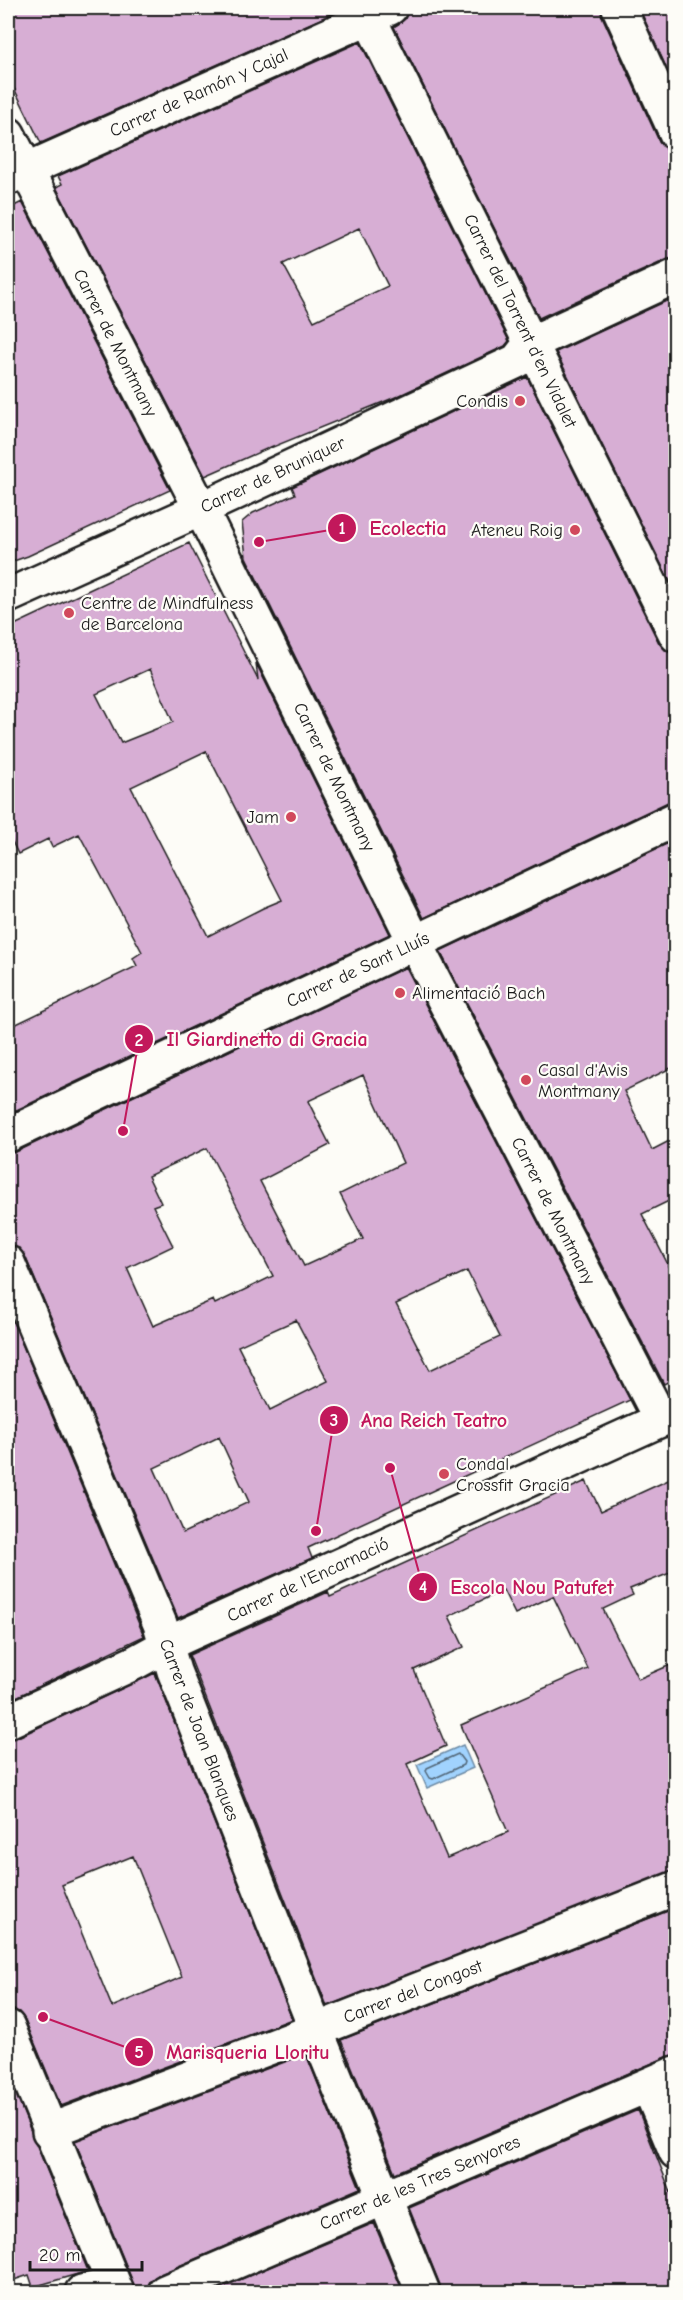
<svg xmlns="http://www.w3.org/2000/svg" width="683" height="2300" font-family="'Comic Neue',sans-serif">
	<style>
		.water { fill: #a1d3fe; stroke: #6c8aa4; stroke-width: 1.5 }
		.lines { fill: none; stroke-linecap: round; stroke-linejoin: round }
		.shore { stroke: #516576; stroke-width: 1.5 }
		.building { fill: #d7aed4; stroke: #1c1c1c; stroke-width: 1.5; fill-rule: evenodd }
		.minor-casing { stroke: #1c1c1c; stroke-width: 38 }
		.minor { stroke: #fdfcf7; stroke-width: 33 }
		.poi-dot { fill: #d1495b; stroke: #fdfcf7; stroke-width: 2 }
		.labels { text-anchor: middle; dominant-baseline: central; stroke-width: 4.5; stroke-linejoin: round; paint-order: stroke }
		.street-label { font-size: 18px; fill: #1c1c1c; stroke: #fdfcf7 }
		.poi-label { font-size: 18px; fill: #1c1c1c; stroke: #fdfcf7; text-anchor: start }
		.leader { fill: none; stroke: #c2185b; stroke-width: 2 }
		.callout-dot { fill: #c2185b; stroke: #fdfcf7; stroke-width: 2 }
		.mark-label { font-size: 18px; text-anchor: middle; font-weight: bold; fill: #fff }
		.callout-label { font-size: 20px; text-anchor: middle; font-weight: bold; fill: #c2185b; stroke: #fdfcf7; stroke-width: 4.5; stroke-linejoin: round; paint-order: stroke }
	</style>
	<rect width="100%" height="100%" fill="#fdfcf7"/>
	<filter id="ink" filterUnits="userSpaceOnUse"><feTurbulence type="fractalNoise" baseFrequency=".0167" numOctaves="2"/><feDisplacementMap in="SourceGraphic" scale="12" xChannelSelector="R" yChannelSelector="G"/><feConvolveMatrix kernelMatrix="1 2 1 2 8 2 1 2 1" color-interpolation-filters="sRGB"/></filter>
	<g filter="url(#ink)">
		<path class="water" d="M463,1745L473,1768L427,1788L417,1765Z"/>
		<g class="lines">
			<path class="shore" d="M458,1754L464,1762L463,1765L433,1779L430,1778L426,1771L427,1768Z"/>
		</g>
		<path class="building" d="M8,8H345L41,143L8,76Z
			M408,8H600L602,16L659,141L666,149L675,152V258L668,259L539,318L394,27L405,19Z
			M639,8H675V87Z
			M360,42L509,341L505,346L398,396L273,447V446L205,476L56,187L62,184L58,176ZM359,228L388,286L314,321L283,264Z
			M22,202L170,490L28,556L8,563V209Z
			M675,297V592L556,352Z
			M527,377L659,643L666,651L675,654V801L668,802L424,918L246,557L242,522L253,513L295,494L292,487Z
			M189,543L258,680L256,663L390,934L8,1114V1028L137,966L133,958L142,952L79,834L52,847L48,839L18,854L8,833V628ZM150,669L173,722L121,743L96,694ZM206,751L282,900L263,908L208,936L131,787Z
			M675,840V1066L624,1091L652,1150L675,1138V1198L642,1214L675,1278V1378L664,1384L440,951Z
			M406,967L630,1400L308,1548L312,1558L178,1618L25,1256L19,1248L8,1245V1154L16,1152ZM363,1075L403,1163L340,1194L363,1239L304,1266L260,1181L330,1145L308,1101ZM207,1148L273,1276L215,1304L213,1300L153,1326L127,1268L173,1246L153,1206L161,1203L148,1176ZM467,1271L500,1337L430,1370L396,1304ZM296,1320L328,1381L270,1410L238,1346ZM219,1437L249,1502L183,1533L154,1468Z
			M8,1310L144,1636L8,1701Z
			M675,1477V1571L630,1589L633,1595L603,1609L638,1679L675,1663V1870L327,2006L189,1655L328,1592L330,1597L586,1481L601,1511ZM503,1590L515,1614L553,1596L588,1669L461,1725L508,1832L447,1858L407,1764L446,1746L414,1670L464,1647L449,1616Z
			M155,1673L292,2019L61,2106L25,2020L19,2012L8,2009V1740L16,1738ZM133,1856L182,1977L112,2007L62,1885Z
			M675,1908V2055L669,2056L395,2173L341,2040Z
			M306,2054L360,2188L158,2275L150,2281L147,2292H137L75,2141Z
			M8,2075L88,2271L33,2287L29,2275L8,2282Z
			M638,2110L675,2203V2292H441L440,2285L409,2208Z
			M374,2223L403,2292H211Z"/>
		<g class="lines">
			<g class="minor-casing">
				<path id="minor" d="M364,8L676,635
					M619,8L676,133
					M8,134L201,509L424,961L661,1420
					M8,178L390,8
					M8,596L201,509L517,361L531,343L676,276
					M8,1135L676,819
					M8,1263L160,1624L174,1671L316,2030L423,2292
					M8,1721L134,1663L180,1638L676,1413
					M8,2027L117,2292
					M648,2085L676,2152
					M49,2131L316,2030L676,1888
					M82,2292L113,2284
					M165,2292L676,2073"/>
			</g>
			<use href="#minor" class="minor"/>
		</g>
	</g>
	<g class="poi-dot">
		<circle cx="520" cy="401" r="6"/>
		<circle cx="575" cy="530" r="6"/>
		<circle cx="69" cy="613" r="6"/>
		<circle cx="291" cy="817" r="6"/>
		<circle cx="400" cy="993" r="6"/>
		<circle cx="526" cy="1080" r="6"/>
		<circle cx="444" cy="1474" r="6"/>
	</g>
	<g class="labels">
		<g class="street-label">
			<text transform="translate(199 93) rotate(-24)">Carrer de Ramón y Cajal</text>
			<text transform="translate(520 321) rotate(64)">Carrer del Torrent d'en Vidalet</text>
			<text transform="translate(115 343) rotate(63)">Carrer de Montmany</text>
			<text transform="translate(273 475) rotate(-25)">Carrer de Bruniquer</text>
			<text transform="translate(334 777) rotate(64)">Carrer de Montmany</text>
			<text transform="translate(358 970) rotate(-25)">Carrer de Sant Lluís</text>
			<text transform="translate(553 1211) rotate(63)">Carrer de Montmany</text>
			<text transform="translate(308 1580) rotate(-25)">Carrer de l'Encarnació</text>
			<text transform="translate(199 1730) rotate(69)">Carrer de Joan Blanques</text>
			<text transform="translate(413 1992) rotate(-21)">Carrer del Congost</text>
			<text transform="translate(420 2183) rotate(-23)">Carrer de les Tres Senyores</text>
		</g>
		<g class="poi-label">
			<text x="508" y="401" text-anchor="end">Condis</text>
			<text x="563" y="530" text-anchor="end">Ateneu Roig</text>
			<text x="81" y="603">Centre de Mindfulness<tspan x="81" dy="21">de Barcelona</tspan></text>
			<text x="279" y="817" text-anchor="end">Jam</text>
			<text x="412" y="993">Alimentació Bach</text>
			<text x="538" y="1070">Casal d'Avis<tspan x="538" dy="21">Montmany</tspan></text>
			<text x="456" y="1464">Condal<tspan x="456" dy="21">Crossfit Gracia</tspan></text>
		</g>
	</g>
	<path class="leader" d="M259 542L342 528M123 1131L139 1039M316 1531L334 1420M390 1468L423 1587M43 2017L139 2052"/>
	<g class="callout-dot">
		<circle cx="259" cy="542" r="6"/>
		<circle cx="123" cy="1131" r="6"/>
		<circle cx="316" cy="1531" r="6"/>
		<circle cx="390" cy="1468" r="6"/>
		<circle cx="43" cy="2017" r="6"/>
		<circle cx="342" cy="528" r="15"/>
		<circle cx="139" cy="1039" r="15"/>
		<circle cx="334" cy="1420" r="15"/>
		<circle cx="423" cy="1587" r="15"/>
		<circle cx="139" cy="2052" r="15"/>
	</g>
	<g class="mark-label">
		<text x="342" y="534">1</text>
		<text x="139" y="1046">2</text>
		<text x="334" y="1426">3</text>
		<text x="423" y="1593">4</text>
		<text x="139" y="2058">5</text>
	</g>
	<g class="callout-label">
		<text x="408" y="535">Ecolectia</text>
		<text x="267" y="1046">Il Giardinetto di Gracia</text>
		<text x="434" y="1427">Ana Reich Teatro</text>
		<text x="532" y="1594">Escola Nou Patufet</text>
		<text x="248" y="2059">Marisqueria Lloritu</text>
	</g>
	<rect width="683" height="2300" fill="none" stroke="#fdfcf7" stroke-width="30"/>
	<rect x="15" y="15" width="653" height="2270" fill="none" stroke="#1c1c1c" stroke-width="2" filter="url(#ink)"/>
	<path d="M30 2261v9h112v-9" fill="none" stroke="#1c1c1c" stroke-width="3"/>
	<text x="39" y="2261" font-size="18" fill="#1c1c1c" stroke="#fdfcf7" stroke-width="4.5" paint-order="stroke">20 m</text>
</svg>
